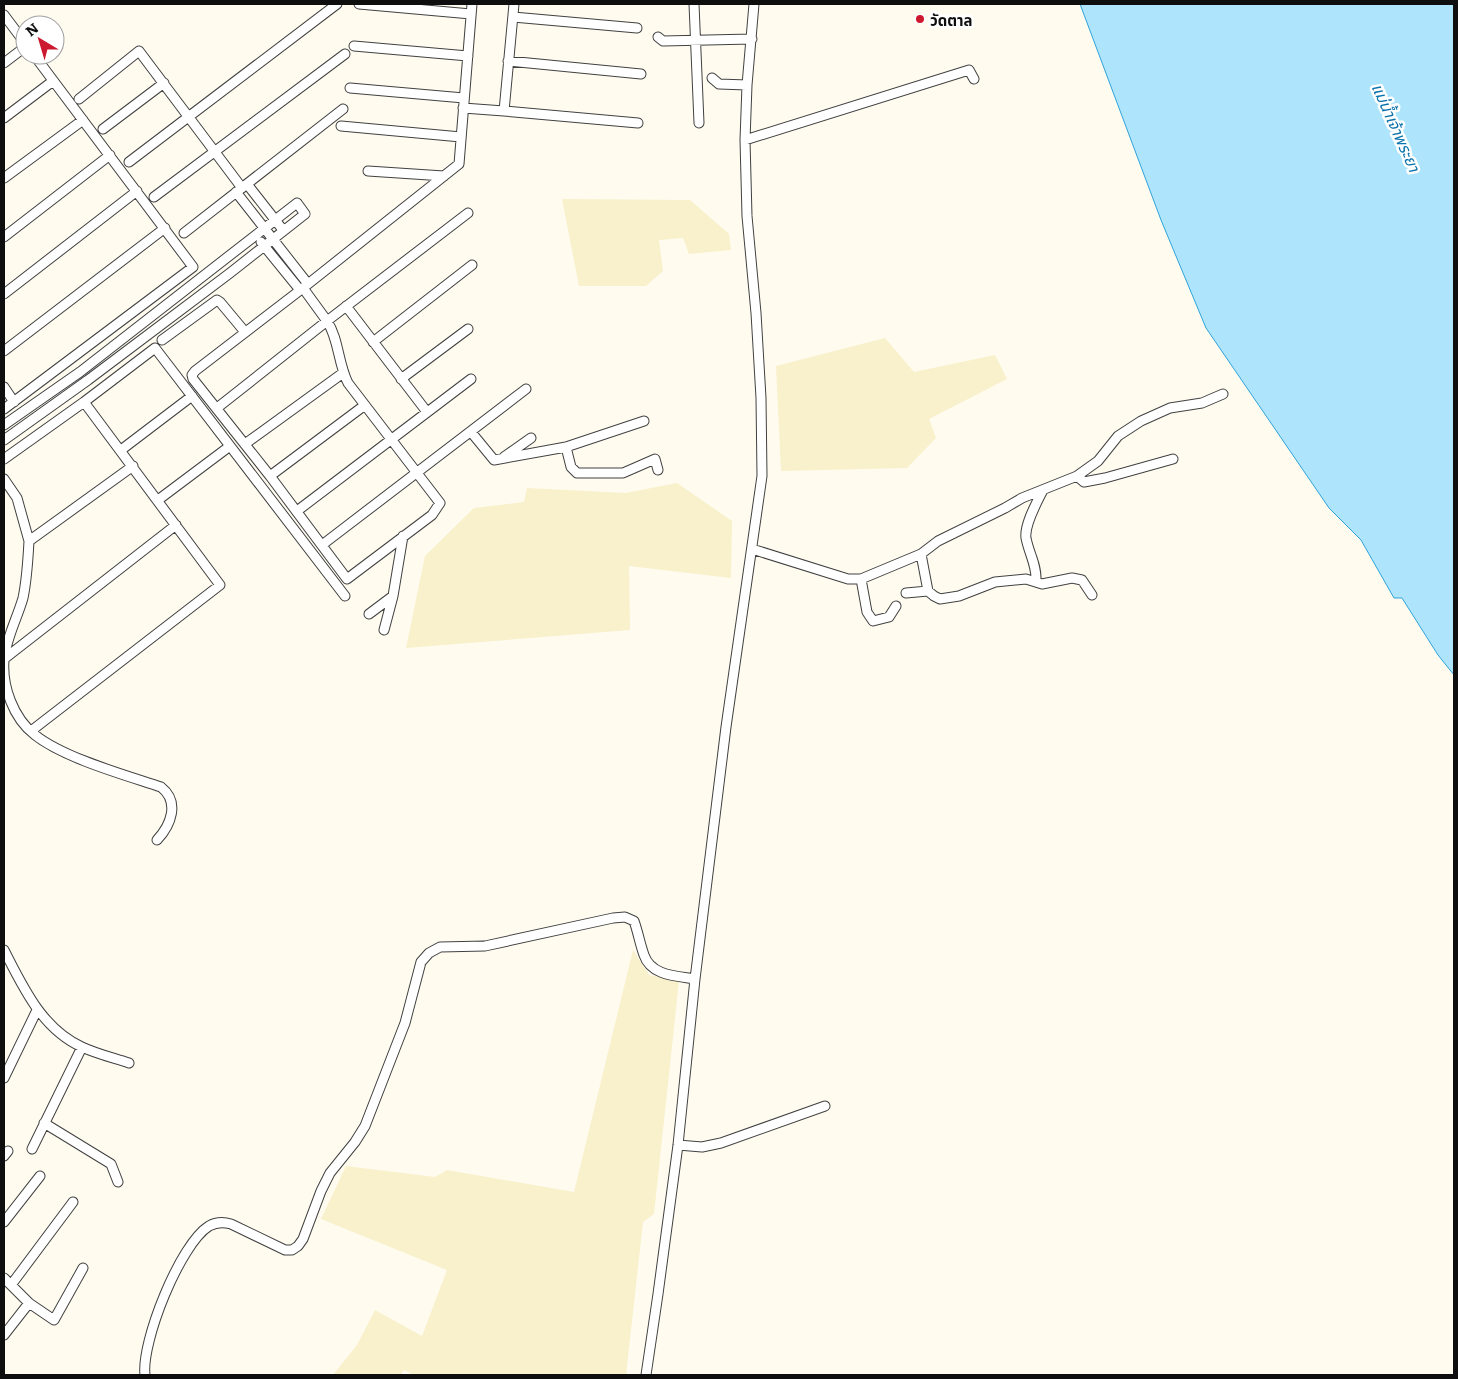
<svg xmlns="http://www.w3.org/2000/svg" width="1458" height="1379" font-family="Literata,'Noto Sans Thai',serif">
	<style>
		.farmland { fill: #f8f1cc }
		.water { fill: #aee5fc; stroke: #2ea3da }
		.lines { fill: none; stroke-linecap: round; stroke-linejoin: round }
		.minor-casing { stroke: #414141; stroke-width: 11 }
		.minor { stroke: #fff; stroke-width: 9 }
		.poi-dot { fill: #cc192f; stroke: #fff; stroke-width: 2 }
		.labels { text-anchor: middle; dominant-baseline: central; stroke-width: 5; stroke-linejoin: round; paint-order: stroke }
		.poi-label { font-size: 15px; font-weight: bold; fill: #0e0e0e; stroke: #fff; text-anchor: start }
		.water-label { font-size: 16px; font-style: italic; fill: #0b73ac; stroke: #fff }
	</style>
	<rect width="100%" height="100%" fill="#fffbef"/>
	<path class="farmland" d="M562,199L690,200L729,234L731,250L689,254L683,238L659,240L663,271L646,286H579Z
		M885,338L914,372L995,355L1007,379L929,419L936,438L907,468L781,471L776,366Z
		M677,483L732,521L731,578L629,566L630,630L406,648L425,556L474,508L524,502L527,488L626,493Z
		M633,950L649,975L679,981L654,1214L643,1222L626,1375H414L404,1370L401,1375H333L357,1345L375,1310L422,1336L447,1270L321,1219L346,1166L435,1177L447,1170L574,1192Z"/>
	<path class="water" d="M1080,4H1454V675L1438,655L1402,598H1394L1361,540L1329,508L1206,328L1161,220Z"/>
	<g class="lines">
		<g class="minor-casing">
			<path id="minor" d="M359,4L471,14
				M694,4L699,123
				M4,15L25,43
				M513,17L637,28
				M658,37L663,41L752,39
				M354,46L468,56
				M508,61L641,74
				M4,63L25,47
				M712,78L719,84L747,85
				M350,88L464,98
				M79,99L139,51L242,188
				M463,108L504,111L514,4
				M504,111L638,123
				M4,118L53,81
				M341,126L461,137
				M103,129L164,83
				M745,140L969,70L974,79
				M129,162L337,4
				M368,171L444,176
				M4,178L83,120
				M247,184L283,230
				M236,192L308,284
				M154,197L345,54
				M184,233L343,109
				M4,237L110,155
				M261,242L300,290
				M303,288L327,321L468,213
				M4,294L137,191
				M346,306L427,412
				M162,340L217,300L220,302L245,332
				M373,342L472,265
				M4,351L165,228
				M401,379L468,329
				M4,387L14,402
				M365,405L270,476L193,379L192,375L195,371L303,288L459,164L472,4
				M217,408L327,321C339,339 338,364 348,383L440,503L432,515L347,579L270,476
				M4,409L193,267L34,55
				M4,425L80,372L297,203L305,214L230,273L88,380L4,440
				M471,432L494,460L566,447L644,421
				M245,444L343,373
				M566,447L571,467L577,473H623L655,459L658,470
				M121,450L192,396
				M504,457L531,438
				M4,459L84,402L155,348L345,596
				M1077,476L1084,482L1105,478L1173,459
				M4,479L17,498L29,541L133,466
				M158,500L230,446
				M297,511L471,379
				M29,541C28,560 27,579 23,598C17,619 6,638 4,660C2,686 13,718 35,735C64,758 125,775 161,787C180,802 171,825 157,840
				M322,545L526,389
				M752,549L848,579H861L921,554L938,541L1005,508L1022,498L1077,476L1098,461L1118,436L1141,421L1170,408L1202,403L1223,394
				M861,579L867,612L873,621L889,617L896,606
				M1036,581C1037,565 1029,554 1026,538C1024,525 1037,502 1043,490
				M928,591L934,596L940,599L959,596L995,582L1026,579L1042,584L1072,578L1082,580L1092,595
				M906,593L928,591L921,554
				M369,614L393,596
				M384,630L393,596L403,536
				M4,659L176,525
				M31,731L220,585L84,402
				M4,950C23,987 42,1029 82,1047C97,1054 114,1058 129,1063
				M4,1078L37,1010
				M44,1123L111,1164L118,1182
				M678,1145L702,1147L721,1143L825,1106
				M32,1149L82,1047
				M4,1156L8,1151
				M4,1222L40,1176
				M4,1278L29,1303L54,1320L83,1268
				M11,1285L73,1202
				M4,1335L29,1303
				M145,1375C141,1342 180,1244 209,1226C216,1222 224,1222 231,1224L285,1250H292L298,1246L303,1239L321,1191L330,1173L355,1142L365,1126L405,1023L421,962L429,953L440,947L485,946L613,918L625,917L634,921C638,932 640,944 644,955C651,976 677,976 695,979
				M646,1375L658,1294L678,1145L695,979L726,727L762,476L761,398L756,313L747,216L745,140L747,85L754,4"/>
		</g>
		<use href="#minor" class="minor"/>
	</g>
	<circle class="poi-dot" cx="920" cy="19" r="5"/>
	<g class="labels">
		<g class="poi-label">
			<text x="930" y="19">วัดตาล</text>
		</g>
		<g class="water-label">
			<text transform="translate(1397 127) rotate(66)">แม่น้ำเจ้าพระยา</text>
		</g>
	</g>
	<rect width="1458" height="1379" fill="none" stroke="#0e0e0e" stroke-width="10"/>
	<g transform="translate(40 40) rotate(322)"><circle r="24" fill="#ffffff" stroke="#9f9f9f"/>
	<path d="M0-4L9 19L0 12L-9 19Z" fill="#cc192f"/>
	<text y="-8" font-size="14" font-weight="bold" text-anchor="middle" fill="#0e0e0e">N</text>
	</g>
</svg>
